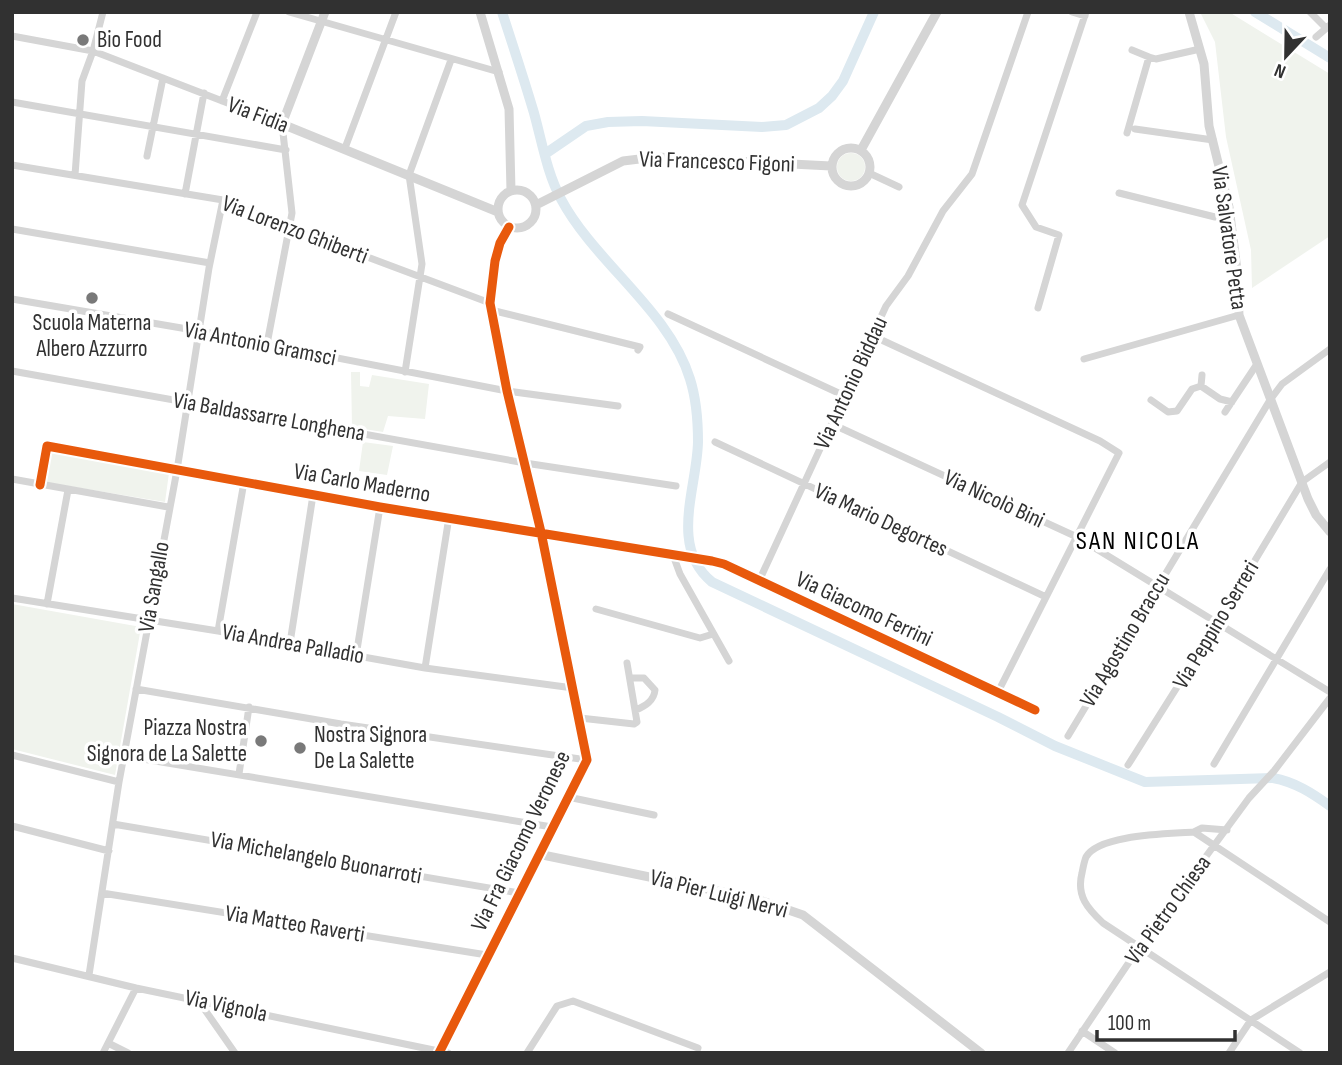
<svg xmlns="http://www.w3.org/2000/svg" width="1342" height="1065" font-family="'Sofia Sans Condensed',sans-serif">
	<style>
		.green { fill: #f0f3ed }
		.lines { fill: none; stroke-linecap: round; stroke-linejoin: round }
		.canal { stroke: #dde9f0; stroke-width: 10 }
		.minor { stroke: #d5d5d5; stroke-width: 7 }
		.tertiary { stroke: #d5d5d5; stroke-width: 9 }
		.cycleway-casing { stroke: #fff; stroke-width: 13 }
		.cycleway { stroke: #e8590c; stroke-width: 9 }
		.poi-dot { fill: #797979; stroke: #fff; stroke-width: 2.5 }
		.labels { text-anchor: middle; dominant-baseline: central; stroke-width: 7; stroke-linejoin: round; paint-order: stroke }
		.poi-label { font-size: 23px; fill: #313131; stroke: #fff; text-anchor: start }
		.street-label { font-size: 23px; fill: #313131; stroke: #fff }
		.quarter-label { font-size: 26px; letter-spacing: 2px; fill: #000; stroke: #fff }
	</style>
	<rect width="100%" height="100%" fill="#fff"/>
	<path class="green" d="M1200,12H1229L1330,74V236L1252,288L1251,250L1226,137L1215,42Z
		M837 167a14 14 0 1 1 28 0a14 14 0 1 1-28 0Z
		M351,372H360V386L369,387L372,375L429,384L425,419L388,416L383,432L352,427Z
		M363,442L393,446L387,475L359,471Z
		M49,450L169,473L165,502L44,482Z
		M12,604L141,627L115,775L12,749Z"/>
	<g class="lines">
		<path class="canal" d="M502,12C513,46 524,79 534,113C542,142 547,173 561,199C595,263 669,310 690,379C696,398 698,422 698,442C697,488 669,547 712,582L998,717L1055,746L1145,782L1273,778C1295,782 1312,793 1330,806
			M1255,12L1330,58
			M545,154L586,126L608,122L642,121L762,127L786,125L819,108L832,96L843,81L874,12"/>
		<path class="minor" d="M289,12L499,72
			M1072,12L1085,16
			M1310,12L1326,28
			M12,36L93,51L282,124L292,213L267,344
			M1316,37L1330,25
			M1132,50L1149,57
			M222,101L257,12
			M12,102L286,150
			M1135,129L1213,140
			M1127,133L1149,57L1156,59L1200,49
			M345,148L396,12
			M147,156L163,78
			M12,165L223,200L290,228L490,303
			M869,173L899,187
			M75,175L82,81L93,51L103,12
			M1119,193L1215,217L1230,215
			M185,194L204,93
			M12,229L210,263
			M12,299L199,331L507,391L618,406
			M1038,308L1059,235L1036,227L1022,205L1086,12
			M491,310L640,347L638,350
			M668,314L845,396
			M873,336L1100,441L1119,453L998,692
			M1084,359L1239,315
			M12,371L525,463L676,486
			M405,372L422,264L409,175L451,60
			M1202,375L1201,386L1220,399L1232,402
			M1151,400L1168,412L1177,411L1192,389L1201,386
			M1225,412L1257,364
			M832,424L1077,537L1330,692
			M715,442L1046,597
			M12,479L168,507
			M40,485L47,446L380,507L712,561L724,564L1035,710
			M673,555L680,574L729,661
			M759,581L886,306L908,276L943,211L972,174L1028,12
			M12,598L218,631L425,668L573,688
			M47,604L68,490
			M596,609L700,638L713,634
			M218,631L244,482
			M290,643L313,495
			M356,656L380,507
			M425,668L449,517
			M630,678H644L655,690C654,701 645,706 636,710
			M136,689L341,724L587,760
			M580,718L634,724L637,722L627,663
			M1068,736L1270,400L1282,384L1330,349
			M12,755L119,782
			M125,756L552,827
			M1214,764L1330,569
			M1128,765L1215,627L1302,482L1330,462
			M239,774L249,707
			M568,797L654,815
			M113,824L519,893
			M12,826L109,851
			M1227,830L1202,828L1194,832C1170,834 1099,834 1086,857C1084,862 1083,868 1082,873C1076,896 1088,909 1103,923L1300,1053
			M1194,832L1330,922
			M102,893L487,955
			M12,958L136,988L448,1053
			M89,975L119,782L177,470L209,268L223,200
			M206,1002L205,1010L235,1053
			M1082,1031L1115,1053
			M108,1043L128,1053
			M103,1053L136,988
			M527,1053L557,1006L573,1001L698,1048L696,1053
			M1068,1053L1140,946L1249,798L1274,771L1330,698
			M1229,1053L1251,1020L1330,972"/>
		<path class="tertiary" d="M325,12L282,124L498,212
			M480,12L509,109L511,191
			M1189,12L1204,64L1209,126L1229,207L1237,270L1239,315L1308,499L1316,515L1330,532
			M832 167a19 19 0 1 1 38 0a19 19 0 1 1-38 0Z
			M861,150L937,12
			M498 209a19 19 0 1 1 38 0a19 19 0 1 1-38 0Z
			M536,205L623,161L656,157L831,166
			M538,854L756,899L803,915L981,1053
			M439,1053L587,760L541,532L507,391L490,303L495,261L500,243L509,227"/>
		<g class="cycleway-casing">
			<path id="cycleway" d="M40,485L47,446L380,507L712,561L724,564L1035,710
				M439,1053L587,760L541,532L507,391L490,303L495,261L500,243L509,227"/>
		</g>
		<use href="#cycleway" class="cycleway"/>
	</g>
	<g class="poi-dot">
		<circle cx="83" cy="40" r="7"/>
		<circle cx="92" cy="298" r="7"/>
		<circle cx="261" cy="741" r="7"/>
		<circle cx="300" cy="748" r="7"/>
	</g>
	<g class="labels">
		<g class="poi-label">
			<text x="97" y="40">Bio Food</text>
			<text x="92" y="323" text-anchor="middle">Scuola Materna<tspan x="92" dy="26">Albero Azzurro</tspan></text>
			<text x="247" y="728" text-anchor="end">Piazza Nostra<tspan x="247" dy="26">Signora de La Salette</tspan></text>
			<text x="314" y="735">Nostra Signora<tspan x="314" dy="26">De La Salette</tspan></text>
		</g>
		<g class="street-label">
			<text transform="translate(258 115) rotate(21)">Via Fidia</text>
			<text transform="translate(717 162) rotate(2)">Via Francesco Figoni</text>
			<text transform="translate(295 230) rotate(21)">Via Lorenzo Ghiberti</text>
			<text transform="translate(1229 238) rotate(82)">Via Salvatore Petta</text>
			<text transform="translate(260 344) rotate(11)">Via Antonio Gramsci</text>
			<text transform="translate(851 383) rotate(-65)">Via Antonio Biddau</text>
			<text transform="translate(269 417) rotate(10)">Via Baldassarre Longhena</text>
			<text transform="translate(362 483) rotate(10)">Via Carlo Maderno</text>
			<text transform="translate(994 499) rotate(25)">Via Nicolò Bini</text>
			<text transform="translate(881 520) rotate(25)">Via Mario Degortes</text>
			<text transform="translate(154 587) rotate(-80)">Via Sangallo</text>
			<text transform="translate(864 609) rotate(25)">Via Giacomo Ferrini</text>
			<text transform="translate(1216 625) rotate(-59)">Via Peppino Serreri</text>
			<text transform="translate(1125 640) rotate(-59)">Via Agostino Braccu</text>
			<text transform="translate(293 644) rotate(10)">Via Andrea Palladio</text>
			<text transform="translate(521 841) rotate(-64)">Via Fra Giacomo Veronese</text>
			<text transform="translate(316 858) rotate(10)">Via Michelangelo Buonarroti</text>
			<text transform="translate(719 894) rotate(14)">Via Pier Luigi Nervi</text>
			<text transform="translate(1168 910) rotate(-54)">Via Pietro Chiesa</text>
			<text transform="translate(295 924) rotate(9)">Via Matteo Raverti</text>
			<text transform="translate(226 1006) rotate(12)">Via Vignola</text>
		</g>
		<g class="quarter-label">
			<text x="1138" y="541">SAN NICOLA</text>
		</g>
	</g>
	<rect width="1342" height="1065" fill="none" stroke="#313131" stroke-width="28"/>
	<g transform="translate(1286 56) rotate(202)" stroke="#ffffff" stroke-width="5" paint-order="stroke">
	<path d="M0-5L12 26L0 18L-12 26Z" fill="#313131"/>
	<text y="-10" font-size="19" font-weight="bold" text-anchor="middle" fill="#313131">N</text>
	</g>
	<path d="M1097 1030v10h138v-10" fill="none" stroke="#313131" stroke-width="3.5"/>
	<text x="1108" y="1030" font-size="21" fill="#313131" stroke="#ffffff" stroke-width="5" paint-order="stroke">100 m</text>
</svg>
